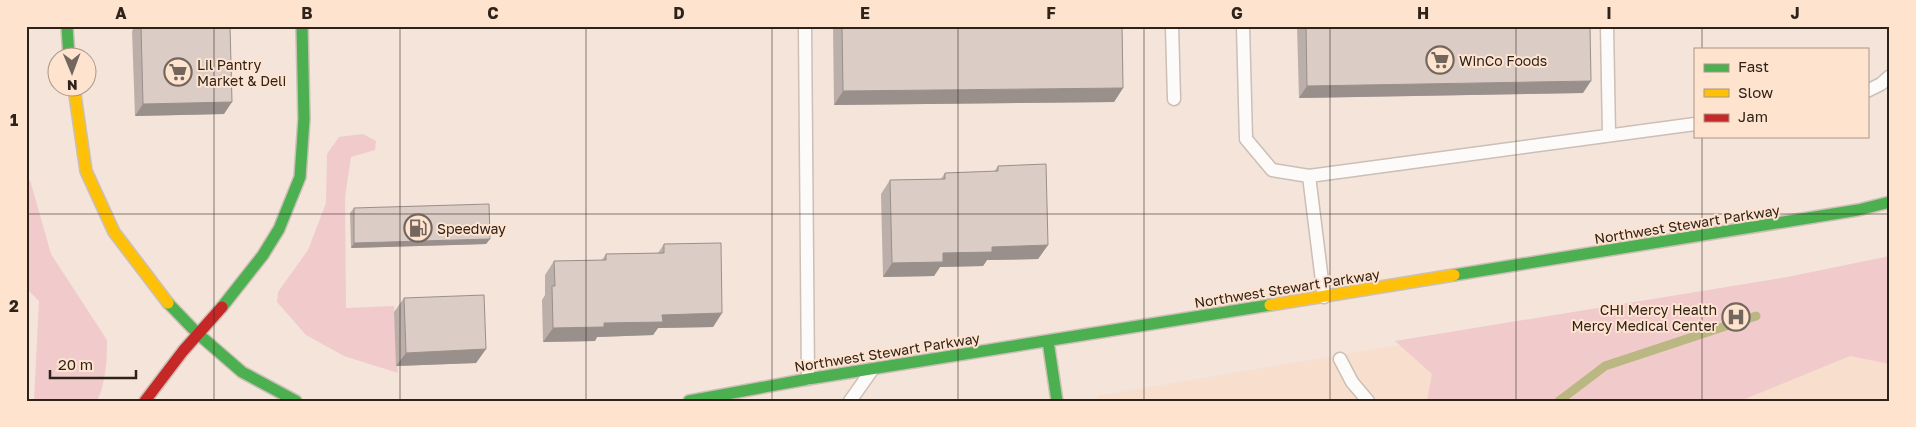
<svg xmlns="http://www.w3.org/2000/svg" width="1916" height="427" font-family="'Golos Text',sans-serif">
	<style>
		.built { fill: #f7decd }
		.green { fill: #f1cacc }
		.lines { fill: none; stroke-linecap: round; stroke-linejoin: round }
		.stream { stroke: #bbb783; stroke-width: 9 }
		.lane-casing { stroke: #cbbfb6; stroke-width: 15 }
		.fast-casing { stroke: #cbbfb6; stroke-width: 14 }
		.slow-casing { stroke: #cbbfb6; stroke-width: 14 }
		.jam-casing { stroke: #cbbfb6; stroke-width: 14 }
		.lane { stroke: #fdfbf9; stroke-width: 12 }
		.fast { stroke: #4caf50; stroke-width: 11 }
		.slow { stroke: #ffc107; stroke-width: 11 }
		.jam { stroke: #c62828; stroke-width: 11 }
		.wall { fill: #bcafaa }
		.shaded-wall { fill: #998f8b }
		.building { fill: #dbccc6; stroke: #998f8b }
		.grid { fill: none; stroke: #2e2219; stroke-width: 1; stroke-opacity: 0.55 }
		.labels { text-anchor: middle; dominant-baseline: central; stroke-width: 4; stroke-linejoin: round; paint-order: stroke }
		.poi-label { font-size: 14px; fill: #2e2219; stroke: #fee3cf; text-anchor: start }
		.street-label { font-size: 14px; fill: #2e2219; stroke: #fee3cf }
		.neatline { fill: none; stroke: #2e2219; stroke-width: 2 }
		.grid-label { font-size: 16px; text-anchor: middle; font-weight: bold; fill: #2e2219 }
	</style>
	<rect width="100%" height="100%" fill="#f4e4da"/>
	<path class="built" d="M1890,258V401H1098L1097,396L1382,348L1782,286Z"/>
	<path class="green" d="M363,134L376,141L375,150L351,157L345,197L346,308L394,306L398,373L344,356L306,335L277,302L278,292L308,250L326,203L327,154L339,137Z
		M26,180H30L51,254L107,340C107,360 106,383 97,401H34L39,301L26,288Z
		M1890,256V364L1850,356L1740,401H1427L1432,374L1395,341L1787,277Z"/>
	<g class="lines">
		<path class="stream" d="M1559,401L1605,366L1756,316"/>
		<g class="lane-casing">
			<path id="lane" d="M805,26L808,379
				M1172,26L1174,99
				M1243,26L1246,139L1272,170L1309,176L1324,297
				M1607,26L1609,135
				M1867,91L1881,84L1890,76
				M1309,176L1695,124
				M1340,359L1352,382L1368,401
				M850,401L872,370"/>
		</g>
		<g class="fast-casing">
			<path id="fast" d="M67,26L69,58
				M1454,275L1858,210L1890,202
				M168,303L197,333L242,372L296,401
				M222,307L263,255L279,229L300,177L304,119L302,26
				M1048,341L1057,401
				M689,401L808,379L1270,305"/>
		</g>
		<g class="slow-casing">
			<path id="slow" d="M74,88L86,171L114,232L168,303
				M1270,305L1454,275"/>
		</g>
		<g class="jam-casing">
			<path id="jam" d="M145,401L183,351L222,307"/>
		</g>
		<use href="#lane" class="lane"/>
		<use href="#fast" class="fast"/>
		<use href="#slow" class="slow"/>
		<use href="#jam" class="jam"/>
	</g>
	<path class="wall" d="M135,26H230L224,114L135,116L132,31Z
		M833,26H1122L1123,88L1114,102L834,105Z
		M1297,26H1590L1583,93L1299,98Z
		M998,166L1048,245L1038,259L987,260L983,266L940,267L934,276L883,277L881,194L890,180L941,179L945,173L994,172Z
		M354,208L490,239L486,244L351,248L350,213Z
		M664,244L722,313L713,327L658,328L653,335L597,337L595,341L543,342L542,300L545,295V275L554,261L602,260L606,254L658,253Z
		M404,298L486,349L476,363L396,366L394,312Z"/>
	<path class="shaded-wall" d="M1591,81L1583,93L1299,98L1307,86Z
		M1123,88L1114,102L834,105L843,91Z
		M232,102L224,114L135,116L143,104Z
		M490,239L486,244L351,248L354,243Z
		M1048,245L1038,259L987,260L983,266L940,267L934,276L883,277L892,263L943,253L992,247Z
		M722,313L713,327L658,328L653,335L597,337L595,341L543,342L553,328L662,315Z
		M486,349L476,363L396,366L406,353Z"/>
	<path class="building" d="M141,26H230L232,102L143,104Z
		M842,26H1122L1123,88L843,91Z
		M1306,26H1590L1591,81L1307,86Z
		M1046,164L1048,245L992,247V252L943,253V262L892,263L890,180L945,179V173L998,171V166Z
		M489,204L490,239L354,243V208Z
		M721,243L722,313L662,315L663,322L604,323V327L553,328L552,286H555L554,261L606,260V254L664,253V244Z
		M484,295L486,349L406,353L404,298Z"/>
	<path class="grid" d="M214,26V401M400,26V401M586,26V401M772,26V401M958,26V401M1144,26V401M1330,26V401M1516,26V401M1702,26V49M1702,136V401M26,214H1890"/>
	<defs>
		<g id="supermarket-ring" transform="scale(1.4375)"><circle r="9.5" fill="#fee3cf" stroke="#73665d" stroke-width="1.5"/><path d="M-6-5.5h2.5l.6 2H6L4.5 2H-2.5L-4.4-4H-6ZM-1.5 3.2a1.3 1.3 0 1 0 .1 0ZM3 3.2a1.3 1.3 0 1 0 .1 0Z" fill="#73665d"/></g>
		<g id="fuel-ring" transform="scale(1.4375)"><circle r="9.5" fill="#fee3cf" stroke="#73665d" stroke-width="1.5"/><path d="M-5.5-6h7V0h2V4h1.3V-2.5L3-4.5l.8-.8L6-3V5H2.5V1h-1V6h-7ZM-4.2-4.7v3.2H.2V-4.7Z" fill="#73665d"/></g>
		<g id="hospital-ring" transform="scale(1.4375)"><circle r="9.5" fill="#fee3cf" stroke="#73665d" stroke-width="1.5"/><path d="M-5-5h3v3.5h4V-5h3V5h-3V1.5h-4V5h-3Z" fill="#73665d"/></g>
	</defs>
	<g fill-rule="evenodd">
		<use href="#supermarket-ring" x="1440" y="60"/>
		<use href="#supermarket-ring" x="178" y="72"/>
		<use href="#fuel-ring" x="418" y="228"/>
		<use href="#hospital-ring" x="1736" y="317"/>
	</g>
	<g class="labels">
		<g class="poi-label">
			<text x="1459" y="60">WinCo Foods</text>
			<text x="197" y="64">Lil Pantry<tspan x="197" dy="16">Market &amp; Deli</tspan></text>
			<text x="437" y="228">Speedway</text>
			<text x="1717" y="309" text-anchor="end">CHI Mercy Health<tspan x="1717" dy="16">Mercy Medical Center</tspan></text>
		</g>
		<g class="street-label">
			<text transform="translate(1687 224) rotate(-9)">Northwest Stewart Parkway</text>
			<text transform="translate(1287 288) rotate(-9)">Northwest Stewart Parkway</text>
			<text transform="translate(887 352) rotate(-9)">Northwest Stewart Parkway</text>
		</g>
	</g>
	<rect width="1916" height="427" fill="none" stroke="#fee3cf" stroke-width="55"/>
	<rect x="1694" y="48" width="175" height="90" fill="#fee3cf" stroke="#ab9686"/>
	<rect x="1704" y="64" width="25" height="8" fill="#4caf50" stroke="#ab9686"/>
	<text x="1738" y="72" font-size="15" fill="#2e2219">Fast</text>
	<rect x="1704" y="89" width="25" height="8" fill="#ffc107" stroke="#ab9686"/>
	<text x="1738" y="98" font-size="15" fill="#2e2219">Slow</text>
	<rect x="1704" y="114" width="25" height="8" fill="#c62828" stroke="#ab9686"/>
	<text x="1738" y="122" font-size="15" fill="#2e2219">Jam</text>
	<g transform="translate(72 72) rotate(179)"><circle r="24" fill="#fee3cf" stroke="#ab9686"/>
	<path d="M0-4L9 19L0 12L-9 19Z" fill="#73665d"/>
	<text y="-8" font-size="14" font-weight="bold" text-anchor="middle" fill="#2e2219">N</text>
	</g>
	<path d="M50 370v8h86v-8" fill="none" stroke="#2e2219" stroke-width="2.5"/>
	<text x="58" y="370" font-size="15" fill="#2e2219" stroke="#fee3cf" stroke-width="4" paint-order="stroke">20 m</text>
	<rect x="28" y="28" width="1860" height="372" class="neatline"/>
	<g class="grid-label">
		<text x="121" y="19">A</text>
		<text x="307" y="19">B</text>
		<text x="493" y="19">C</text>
		<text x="679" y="19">D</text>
		<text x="865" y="19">E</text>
		<text x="1051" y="19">F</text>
		<text x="1237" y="19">G</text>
		<text x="1423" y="19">H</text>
		<text x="1609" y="19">I</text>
		<text x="1795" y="19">J</text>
		<text x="14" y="126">1</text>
		<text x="14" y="312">2</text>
	</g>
</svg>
